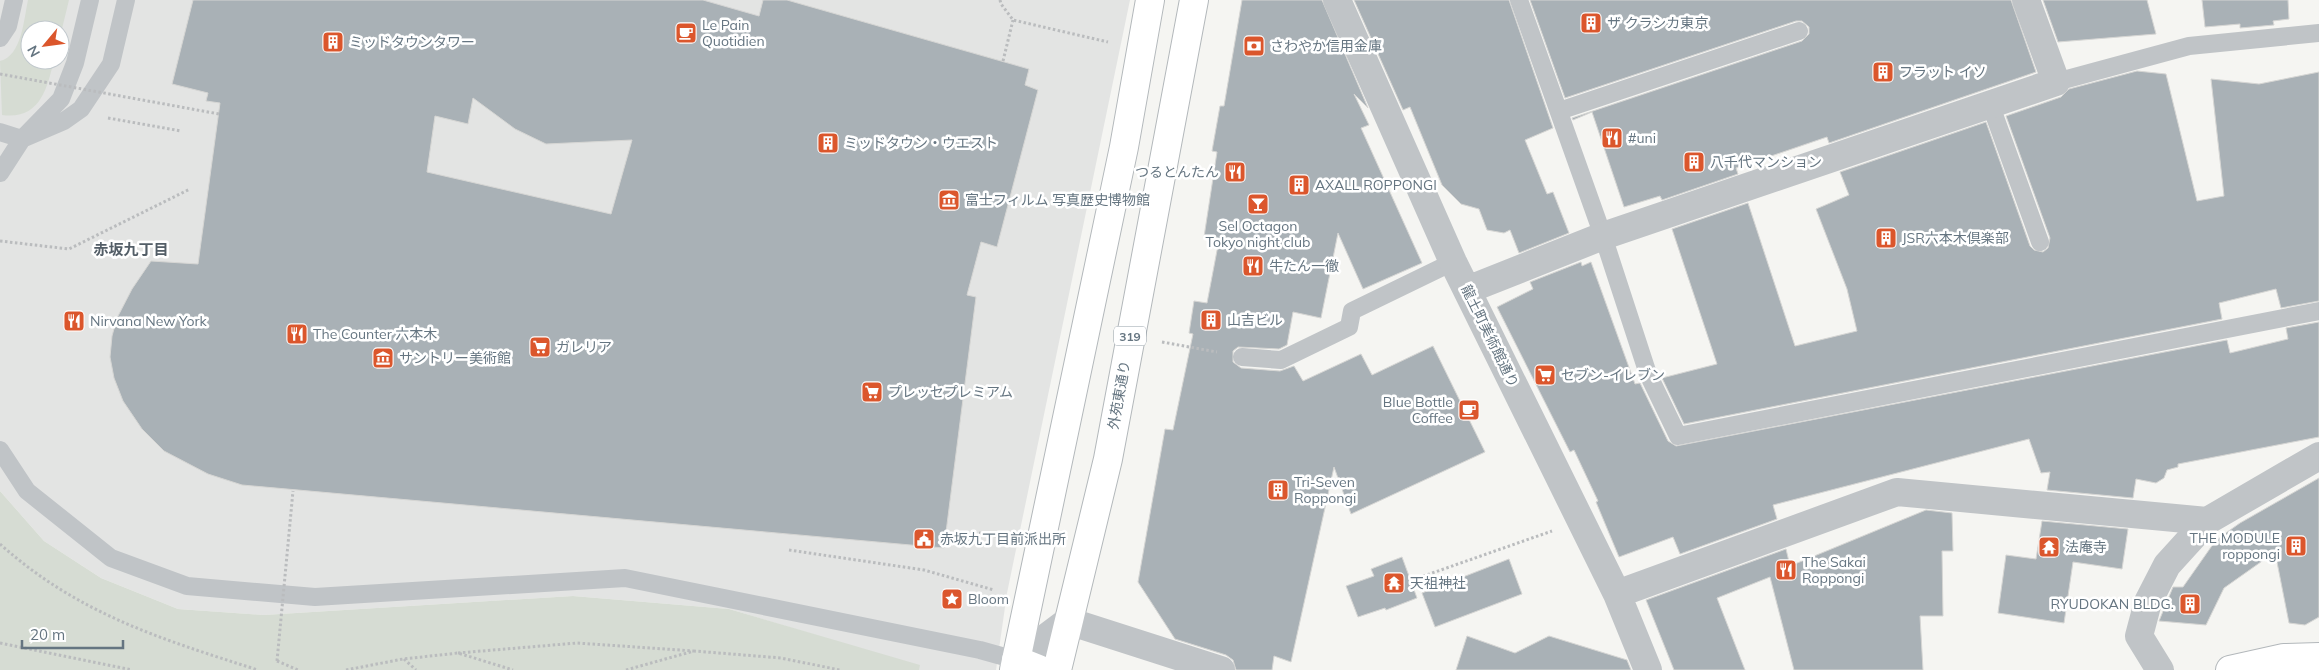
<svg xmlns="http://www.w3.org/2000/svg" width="2319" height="670" font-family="Mulish,'Noto Sans JP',sans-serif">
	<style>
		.built { fill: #e3e4e3; fill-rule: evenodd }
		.green { fill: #d6dcd3 }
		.building { fill: #a9b1b6; stroke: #d6d6d4; fill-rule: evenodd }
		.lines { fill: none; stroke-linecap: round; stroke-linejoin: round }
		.secondary-casing { stroke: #b3b8bb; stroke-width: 30 }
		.primary-casing { stroke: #b3b8bb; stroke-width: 30 }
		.path { stroke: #babcbe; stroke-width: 3; stroke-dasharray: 2.5 2.5; stroke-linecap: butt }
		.lane { stroke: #c0c4c7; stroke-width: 18 }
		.street { stroke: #c0c4c7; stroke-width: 28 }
		.secondary { stroke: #fff; stroke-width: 28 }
		.primary { stroke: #fff; stroke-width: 28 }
		.path-bridge { stroke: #babcbe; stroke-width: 3; stroke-dasharray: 2.5 2.5; stroke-linecap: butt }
		.labels { text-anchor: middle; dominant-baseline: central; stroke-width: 5; stroke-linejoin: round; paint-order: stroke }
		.shield { fill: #fff; stroke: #939ea7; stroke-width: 1 }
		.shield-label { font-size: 12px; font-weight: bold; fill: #657581 }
		.poi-label { font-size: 14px; fill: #657581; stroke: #fff; text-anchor: start }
		.street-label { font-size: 14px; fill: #657581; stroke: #fff }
		.neighbourhood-label { font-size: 15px; font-weight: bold; fill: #535e67; stroke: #fff }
	</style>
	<rect width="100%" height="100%" fill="#f5f5f2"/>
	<path class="built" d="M0,0H1130L1007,593L996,670H919V666L729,609L573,596L264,615L178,609L101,578L44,541L0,491ZM30,30H60V60H30Z"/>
	<path class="green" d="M28,0H69L60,37V30H30V60H54C47,89 40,120 2,115L0,61C22,56 24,18 28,0Z
		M0,491L44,541L101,578L178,609L264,615L573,596L729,609L920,665L919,670H0Z"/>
	<path class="building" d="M193,0H703L759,16L763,0H787L1029,69L1025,85L1038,90L997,247L981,242L967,295L976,297L944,548L242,485L208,474L164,451L142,429L123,401L114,378L110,357L112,336L117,318L132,289L151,261L198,264L220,103L206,101L208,93L172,84ZM473,98L515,129L546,144L632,140L611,214L427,172L435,116L468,124Z
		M1242,0H1322L1368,108L1354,94L1369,125L1361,128L1422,263L1363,289L1338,233L1321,318L1293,312L1287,345L1279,349L1238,347L1233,351V362L1241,368L1280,371L1294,366L1303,381L1361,354L1372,375L1433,346L1485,452L1351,514L1334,467L1291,662L1274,656L1272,670H1236L1233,660L1226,655L1175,639L1138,582L1165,429L1173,430L1193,334L1189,333L1194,301L1207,303L1219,240L1204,237L1217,152L1212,151L1220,106H1224Z
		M1354,0H1509L1553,128L1525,140L1547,194L1553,192L1569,233L1519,253L1510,230L1504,233L1487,230L1479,209L1461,204L1442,185L1410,107L1403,110Z
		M1530,0H2011L2036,72L1829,143L1827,137L1736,168L1738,174L1662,200L1660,196L1624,207L1592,112L1573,120L1572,118L1802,41L1809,34V27L1802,21H1796L1565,98Z
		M2043,0H2147L2156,34L2058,42Z
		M2202,0H2288L2289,19L2273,21L2274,25L2240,28V24L2205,27Z
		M2137,71L2166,74L2197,201L2224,196L2211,79L2259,84L2319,72V301L2281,308L2276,289L2219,303L2222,319L1684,424L1662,378L1717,364L1672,229L1748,203L1795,346L1857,331L1847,289L1816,209L1849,195L1840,172L1986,122L2030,246L2034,250L2043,252L2048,248L2050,238L2006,116L2061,97L2069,89Z
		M1581,262L1582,266L1591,262L1635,384L1640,383L1668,441L1676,446L2227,340L2230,353L2288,339L2286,328L2319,322V437L2178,464V467L2167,470L2164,478L2156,483L2136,479L2133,498L2047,490L2050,472L2041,473L2029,439L1773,505L1777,519L1680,554L1673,537L1619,557L1596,502L1598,501L1574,450L1570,452L1497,307L1533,289L1530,282Z
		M2319,478V617L2305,625L2289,623L2275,552L2224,588L2206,625L2159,621L2173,587H2183L2216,540L2240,523Z
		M1926,510L1952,513L1953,551H1942L1943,616H1920L1923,670H1794L1770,577L1717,598L1745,670H1674L1646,600L1786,549L1790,566Z
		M2042,521L2128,529L2122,569L2073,562L2064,623L1998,613L2006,555L2036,559Z
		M1402,557L1417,598L1386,610L1385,608L1358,617L1346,586L1374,576L1371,569Z
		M1509,559L1522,594L1435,627L1422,593Z
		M1467,636L1515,653L1549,636L1627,660L1631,670H1456Z"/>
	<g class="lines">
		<g class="secondary-casing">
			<path id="secondary" d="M1016,660L1041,670
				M2230,670L2284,658L2319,657"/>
		</g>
		<g class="primary-casing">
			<path id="primary" d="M1014,670L1124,147L1150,0
				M1057,670L1108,459L1194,0"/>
		</g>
		<path class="path" d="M1000,0L1001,4L1013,20L1108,42
			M1003,61L1013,20
			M108,118L181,131
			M0,241L69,249L190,189
			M1162,342L1217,352
			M979,533L1006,538
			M0,544C78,614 161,639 258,670
			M789,550L924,570L994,590
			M1418,578L1552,531
			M0,643L132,670
			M458,653L577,643L694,651
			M404,659L416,670
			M277,661L298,670
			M346,670L403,659L458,653L513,670
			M626,670L694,651L781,658L840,670"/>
		<path class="lane" d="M1519,0L1603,236L1648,374L1678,436L2319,311
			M0,38L8,26L14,0
			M2056,82L2189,46L2319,33
			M1991,106L2040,242
			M1559,111L1799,31
			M0,132L22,139L64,121L81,109L111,64L126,0
			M0,173L22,139L61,99L75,63L90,0
			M1242,357L1281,360L1349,327L1352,311L1453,262
			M0,450L27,491L111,558L187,586L315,597L625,578L980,650L1016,660"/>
		<path class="street" d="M1337,0L1453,262L1617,594L1648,670
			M1467,290L1603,236L2056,82L2026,0
			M1617,594L1897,492L2207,521
			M1016,660L1068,621L1221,670
			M2160,670L2139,636L2148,602L2167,565L2207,521L2319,456"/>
		<use href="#secondary" class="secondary"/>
		<use href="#primary" class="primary"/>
		<path class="path-bridge" d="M0,74L219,114
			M277,661L293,491"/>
	</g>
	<defs>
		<g id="building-square" transform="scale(1.125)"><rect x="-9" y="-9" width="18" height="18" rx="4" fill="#db562c" stroke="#fff"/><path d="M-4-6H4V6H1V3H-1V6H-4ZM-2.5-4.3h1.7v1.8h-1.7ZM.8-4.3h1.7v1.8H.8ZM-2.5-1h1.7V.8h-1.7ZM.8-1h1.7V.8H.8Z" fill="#fff"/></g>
		<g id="cafe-square" transform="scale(1.125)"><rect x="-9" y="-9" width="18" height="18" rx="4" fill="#db562c" stroke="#fff"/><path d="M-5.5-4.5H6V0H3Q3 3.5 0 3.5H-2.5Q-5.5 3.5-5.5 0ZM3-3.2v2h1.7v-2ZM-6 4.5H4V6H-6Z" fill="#fff"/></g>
		<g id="bank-square" transform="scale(1.125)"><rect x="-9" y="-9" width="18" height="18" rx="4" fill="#db562c" stroke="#fff"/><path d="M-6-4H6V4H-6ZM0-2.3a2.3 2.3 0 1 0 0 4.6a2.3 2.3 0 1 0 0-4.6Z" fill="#fff"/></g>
		<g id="restaurant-square" transform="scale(1.125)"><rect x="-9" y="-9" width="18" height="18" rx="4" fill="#db562c" stroke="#fff"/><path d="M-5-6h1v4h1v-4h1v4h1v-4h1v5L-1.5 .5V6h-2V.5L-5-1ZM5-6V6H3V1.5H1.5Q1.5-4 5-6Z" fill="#fff"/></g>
		<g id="museum-square" transform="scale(1.125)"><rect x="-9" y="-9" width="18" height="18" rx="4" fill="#db562c" stroke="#fff"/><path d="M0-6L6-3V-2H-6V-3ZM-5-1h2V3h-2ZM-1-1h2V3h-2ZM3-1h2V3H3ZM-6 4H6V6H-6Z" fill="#fff"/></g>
		<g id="bar-square" transform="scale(1.125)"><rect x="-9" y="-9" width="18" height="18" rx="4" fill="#db562c" stroke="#fff"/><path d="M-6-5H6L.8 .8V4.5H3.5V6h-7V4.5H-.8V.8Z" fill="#fff"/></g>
		<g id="supermarket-square" transform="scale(1.125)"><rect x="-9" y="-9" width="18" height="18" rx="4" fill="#db562c" stroke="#fff"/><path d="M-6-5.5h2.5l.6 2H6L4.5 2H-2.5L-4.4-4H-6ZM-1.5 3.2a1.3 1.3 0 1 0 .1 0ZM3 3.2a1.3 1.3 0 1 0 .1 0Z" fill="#fff"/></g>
		<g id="civic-square" transform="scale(1.125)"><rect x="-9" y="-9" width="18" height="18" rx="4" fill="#db562c" stroke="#fff"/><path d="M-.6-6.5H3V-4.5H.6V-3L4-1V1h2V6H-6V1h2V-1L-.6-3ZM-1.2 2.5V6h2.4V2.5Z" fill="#fff"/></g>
		<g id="temple-square" transform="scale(1.125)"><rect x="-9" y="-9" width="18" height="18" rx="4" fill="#db562c" stroke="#fff"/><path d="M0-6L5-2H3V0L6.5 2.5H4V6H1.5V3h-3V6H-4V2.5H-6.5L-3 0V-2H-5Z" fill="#fff"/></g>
		<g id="sight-square" transform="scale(1.125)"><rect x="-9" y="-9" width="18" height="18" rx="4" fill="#db562c" stroke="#fff"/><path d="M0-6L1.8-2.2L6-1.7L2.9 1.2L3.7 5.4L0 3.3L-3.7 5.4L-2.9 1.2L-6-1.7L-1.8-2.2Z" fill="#fff"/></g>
	</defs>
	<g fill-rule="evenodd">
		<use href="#building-square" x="1591" y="23"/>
		<use href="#cafe-square" x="686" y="33"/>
		<use href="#building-square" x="333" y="42"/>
		<use href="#bank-square" x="1254" y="46"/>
		<use href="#building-square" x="1883" y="72"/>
		<use href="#restaurant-square" x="1612" y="138"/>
		<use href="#building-square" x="828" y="143"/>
		<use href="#building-square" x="1694" y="162"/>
		<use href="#restaurant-square" x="1235" y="172"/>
		<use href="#building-square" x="1299" y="185"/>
		<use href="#museum-square" x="949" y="200"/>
		<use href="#bar-square" x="1258" y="204"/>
		<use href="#building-square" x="1886" y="238"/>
		<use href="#restaurant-square" x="1253" y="266"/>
		<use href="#building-square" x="1211" y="320"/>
		<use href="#restaurant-square" x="74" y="321"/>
		<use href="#restaurant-square" x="297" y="334"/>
		<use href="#supermarket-square" x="540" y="347"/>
		<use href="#museum-square" x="383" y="358"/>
		<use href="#supermarket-square" x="1545" y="375"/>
		<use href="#supermarket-square" x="872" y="392"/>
		<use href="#cafe-square" x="1469" y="410"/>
		<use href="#building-square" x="1278" y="490"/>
		<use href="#civic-square" x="924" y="539"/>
		<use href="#building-square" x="2296" y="546"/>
		<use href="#temple-square" x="2049" y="547"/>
		<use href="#restaurant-square" x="1786" y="570"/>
		<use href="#temple-square" x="1394" y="583"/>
		<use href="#sight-square" x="952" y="599"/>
		<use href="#building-square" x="2190" y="604"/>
	</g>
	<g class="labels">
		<rect class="shield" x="1114" y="326.5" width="32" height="19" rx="4"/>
		<g class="shield-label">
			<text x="1130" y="336">319</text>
		</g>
		<g class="poi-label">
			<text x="1607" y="23">ザ クラシカ東京</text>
			<text x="702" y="25">Le Pain<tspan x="702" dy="16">Quotidien</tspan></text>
			<text x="349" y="42">ミッドタウンタワー</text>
			<text x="1270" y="46">さわやか信用金庫</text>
			<text x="1899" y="72">フラット イソ</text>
			<text x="1628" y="138">#uni</text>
			<text x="844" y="143">ミッドタウン・ウエスト</text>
			<text x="1710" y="162">八千代マンション</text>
			<text x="1219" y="172" text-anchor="end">つるとんたん</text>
			<text x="1315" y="185">AXALL ROPPONGI</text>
			<text x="965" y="200">富士フィルム 写真歴史博物館</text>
			<text x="1258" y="226" text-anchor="middle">Sel Octagon<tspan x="1258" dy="16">Tokyo night club</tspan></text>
			<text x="1902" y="238">JSR六本木倶楽部</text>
			<text x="1269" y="266">牛たん一徹</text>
			<text x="1227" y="320">山吉ビル</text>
			<text x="90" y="321">Nirvana New York</text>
			<text x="313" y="334">The Counter 六本木</text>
			<text x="556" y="347">ガレリア</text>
			<text x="399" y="358">サントリー美術館</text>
			<text x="1561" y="375">セブン-イレブン</text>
			<text x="888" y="392">プレッセプレミアム</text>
			<text x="1453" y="402" text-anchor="end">Blue Bottle<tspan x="1453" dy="16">Coffee</tspan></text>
			<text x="1294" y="482">Tri-Seven<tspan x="1294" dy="16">Roppongi</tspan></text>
			<text x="2280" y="538" text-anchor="end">THE MODULE<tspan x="2280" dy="16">roppongi</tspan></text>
			<text x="940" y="539">赤坂九丁目前派出所</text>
			<text x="2065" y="547">法庵寺</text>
			<text x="1802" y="562">The Sakai<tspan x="1802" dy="16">Roppongi</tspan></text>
			<text x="1410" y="583">天祖神社</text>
			<text x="968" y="599">Bloom</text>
			<text x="2174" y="604" text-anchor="end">RYUDOKAN BLDG.</text>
		</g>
		<g class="street-label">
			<text transform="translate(1490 336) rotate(64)">龍土町美術館通り</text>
			<text transform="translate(1119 395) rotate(-80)">外苑東通り</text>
		</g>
		<g class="neighbourhood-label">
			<text x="131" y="249">赤坂九丁目</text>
		</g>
	</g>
	<g transform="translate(45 45) rotate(241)"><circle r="24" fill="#ffffff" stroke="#c1c8cd"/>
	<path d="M0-4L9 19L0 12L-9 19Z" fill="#db562c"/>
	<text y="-8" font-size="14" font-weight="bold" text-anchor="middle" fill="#657581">N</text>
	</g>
	<path d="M22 640v8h101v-8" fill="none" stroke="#657581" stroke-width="2.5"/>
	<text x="30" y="640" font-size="15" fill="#657581" stroke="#ffffff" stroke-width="4" paint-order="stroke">20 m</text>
</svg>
